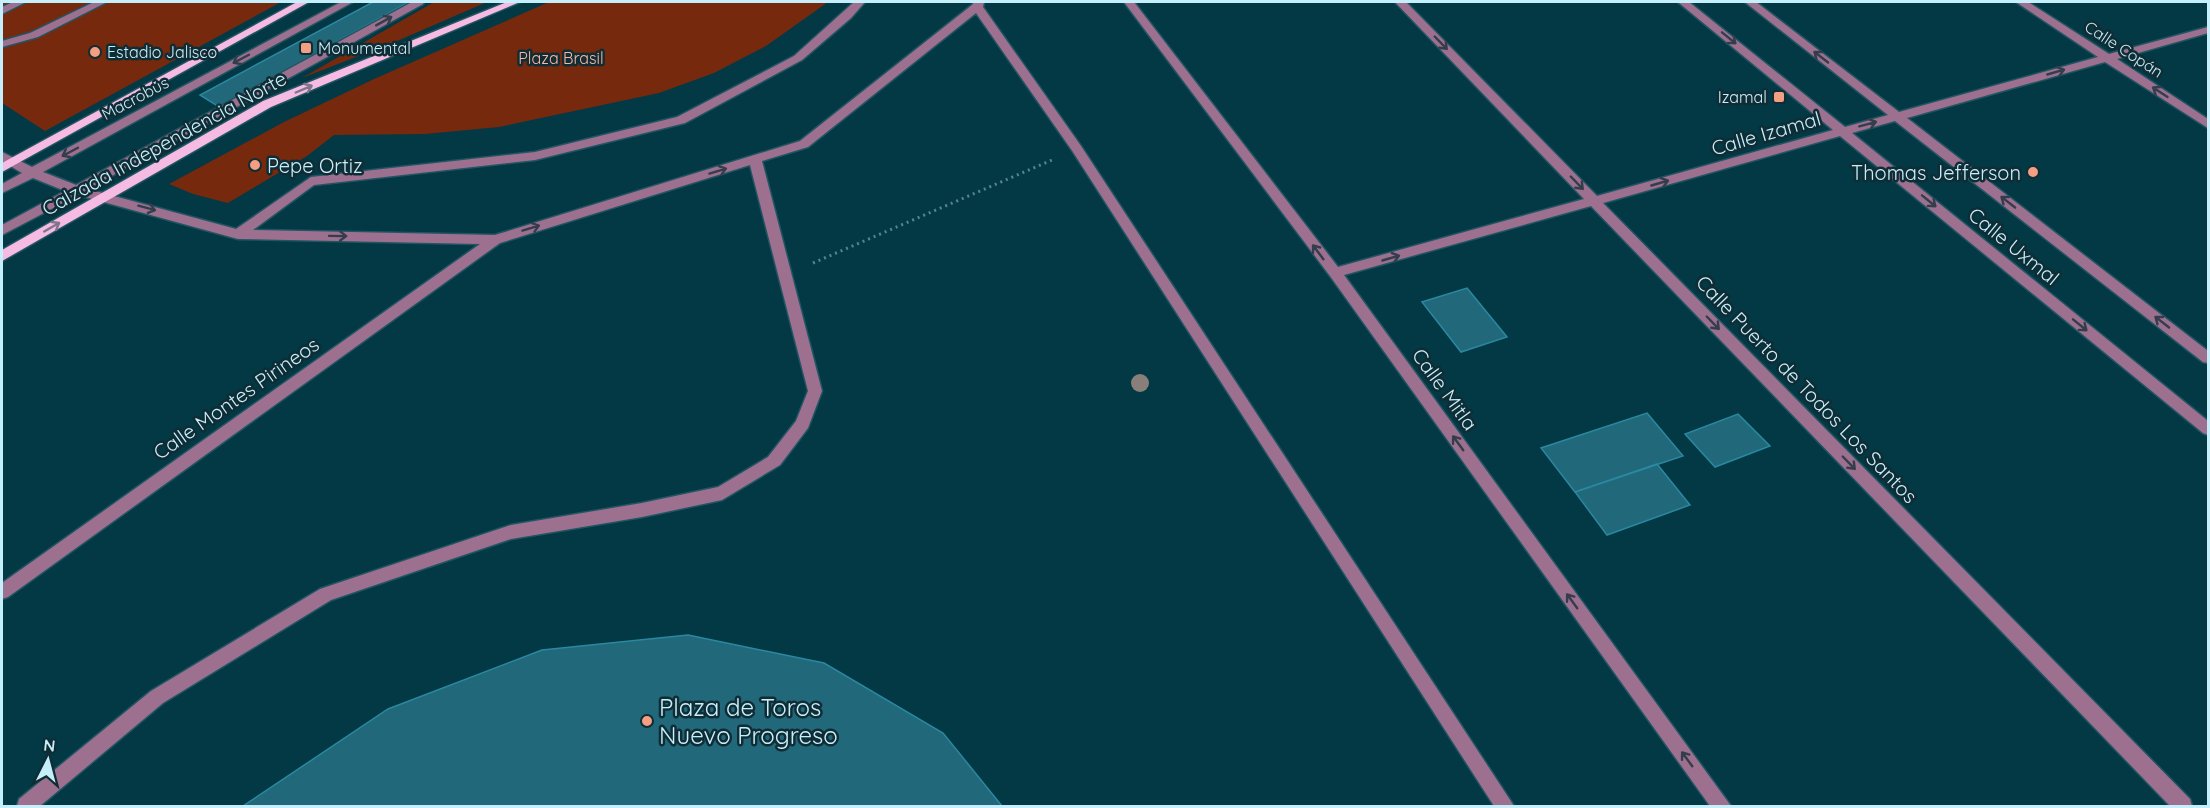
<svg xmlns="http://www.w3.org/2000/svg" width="2210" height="808" font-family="Quicksand,sans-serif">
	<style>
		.green { fill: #76290d }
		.building { fill: #21687a; stroke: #2a88a1; stroke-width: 1.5 }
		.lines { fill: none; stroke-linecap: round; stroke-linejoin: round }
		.minor-casing { stroke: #225562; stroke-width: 3 }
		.major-casing { stroke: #225562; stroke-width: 3 }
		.path { stroke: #548491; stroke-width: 3; stroke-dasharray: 2 4; stroke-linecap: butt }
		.minor { fill: #9e7090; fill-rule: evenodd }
		.major { fill: #f5bbe2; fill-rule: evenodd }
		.tree { fill: #897f7a }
		.oneway { stroke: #343d4b }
		.oneway2 { stroke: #82748b }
		.poi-dot { fill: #f39f84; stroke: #102c34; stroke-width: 2 }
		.labels { text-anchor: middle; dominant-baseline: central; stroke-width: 5; stroke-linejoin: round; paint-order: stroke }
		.far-poi-label { font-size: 16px; fill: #c6effc; stroke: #102c34; text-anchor: start }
		.far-street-label { font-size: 16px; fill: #c6effc; stroke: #102c34 }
		.far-park-label { font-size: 16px; fill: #f7b9a5; stroke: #102c34 }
		.street-label { font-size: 20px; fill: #c6effc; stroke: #102c34 }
		.poi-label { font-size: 20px; fill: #c6effc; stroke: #102c34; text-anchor: start }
		.near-poi-label { font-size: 24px; fill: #c6effc; stroke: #102c34; text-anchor: start }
	</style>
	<rect width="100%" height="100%" fill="#033845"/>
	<path class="green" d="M2,2H281L45,131L2,103Z
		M434,2H487L397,41L302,78Z
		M549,2H828L766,46L714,73L659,93L499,127L425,134L334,135L307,156L228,203L193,194L169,184L284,122L374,79Z"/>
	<path class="building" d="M373,2H409L219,107L200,95Z
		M1467,288L1507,337L1461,352L1422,302Z
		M1647,413L1683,456L1575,492L1541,448Z
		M1738,414L1770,446L1715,467L1685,434Z
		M1657,464L1690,505L1607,535L1575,492Z
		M688,635L824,663L943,733L1002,806H243L388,709L542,650Z"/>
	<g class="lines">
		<g class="minor-casing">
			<path id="minor" d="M13,2H26L2,14V7Z
				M94,2H107L38,37L2,47V41L30,33Z
				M341,2H353L43,172L76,185L412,2H424L423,4L88,189L236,229L311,177L535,152L677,117L794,56L854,2H865L851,18L802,60L685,123L535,160L314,185L253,230L495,235L800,141L972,5L974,2H984L983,7L1081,146L1514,806H1494L1073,152L976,13L808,147L762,161L822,391L808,428L780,465L722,500L642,517L511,539L331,600L163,703L40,806H17L19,799L151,691L320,589L511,525L642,503L718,487L768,457L796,421L808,391L750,165L500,243L8,597L2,599V583L480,244L238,239L78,195L2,235V225L65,191L33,178L2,193V184L22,173L2,161V152L32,167Z
				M1124,2H1134L1338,267L1584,199L1395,2H1406L1597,196L1833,130L1678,2H1689L1845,127L1888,115L1745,2H1756L1899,112L2098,57L2016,2H2028L2109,54L2208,27V33L2117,59L2208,119V128L2105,62L1907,118L2208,351V363L2203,362L1895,121L1852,133L2208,421V435L2203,433L1840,136L1603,203L2190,799L2192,806H2170L1591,206L1344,275L1731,806H1710L1330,276Z"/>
		</g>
		<g class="major-casing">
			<path id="major" d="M297,2H309L2,172V163Z
				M507,2H520L271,107L2,261V250L263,101Z"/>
		</g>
		<path class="path" d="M813,263L1052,160"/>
		<use href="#minor" class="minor"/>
		<use href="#major" class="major"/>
	</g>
	<circle class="tree" cx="1140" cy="383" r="9"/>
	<defs><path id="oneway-shaft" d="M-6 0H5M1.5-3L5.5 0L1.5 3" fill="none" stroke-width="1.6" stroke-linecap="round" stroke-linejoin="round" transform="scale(1.5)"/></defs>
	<g class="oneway">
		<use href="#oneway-shaft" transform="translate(384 21) rotate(-29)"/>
		<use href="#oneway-shaft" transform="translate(1729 38) rotate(39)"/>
		<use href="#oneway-shaft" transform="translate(1441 43) rotate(46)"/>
		<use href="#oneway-shaft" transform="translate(1821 57) rotate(-142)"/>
		<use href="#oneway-shaft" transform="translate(241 59) rotate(152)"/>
		<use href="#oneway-shaft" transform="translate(2056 72) rotate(-16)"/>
		<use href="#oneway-shaft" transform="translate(2160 92) rotate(-147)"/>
		<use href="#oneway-shaft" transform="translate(1868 124) rotate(-15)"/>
		<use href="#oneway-shaft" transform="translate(70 152) rotate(152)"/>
		<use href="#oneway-shaft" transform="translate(718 171) rotate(-17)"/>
		<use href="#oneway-shaft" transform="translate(1577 183) rotate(46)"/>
		<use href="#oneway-shaft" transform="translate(1660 183) rotate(-16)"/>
		<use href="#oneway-shaft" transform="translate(1929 201) rotate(39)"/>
		<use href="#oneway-shaft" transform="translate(2008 202) rotate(-142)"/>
		<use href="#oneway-shaft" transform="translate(147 208) rotate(15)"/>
		<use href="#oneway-shaft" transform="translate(531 228) rotate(-17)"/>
		<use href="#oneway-shaft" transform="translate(338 236) rotate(1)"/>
		<use href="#oneway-shaft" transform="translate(1318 252) rotate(-127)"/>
		<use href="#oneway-shaft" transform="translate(1391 258) rotate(-16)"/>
		<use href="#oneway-shaft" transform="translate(2162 322) rotate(-142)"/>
		<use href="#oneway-shaft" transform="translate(1713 323) rotate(46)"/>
		<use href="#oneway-shaft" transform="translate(2080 325) rotate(39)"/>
		<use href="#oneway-shaft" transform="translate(1458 443) rotate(-126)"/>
		<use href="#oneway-shaft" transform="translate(1849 463) rotate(46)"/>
		<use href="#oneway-shaft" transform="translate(1572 601) rotate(-126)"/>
		<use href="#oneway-shaft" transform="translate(1687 759) rotate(-126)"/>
	</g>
	<g class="oneway2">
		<use href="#oneway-shaft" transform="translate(304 89) rotate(-23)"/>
		<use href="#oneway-shaft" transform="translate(52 227) rotate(-30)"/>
	</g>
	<g class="poi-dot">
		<rect x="300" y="42" width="12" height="12" rx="3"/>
		<circle cx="95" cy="52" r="6"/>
		<rect x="1773" y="91" width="12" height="12" rx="3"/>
		<circle cx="255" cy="165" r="6"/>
		<circle cx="2033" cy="172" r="6"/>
		<circle cx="647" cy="721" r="6"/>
	</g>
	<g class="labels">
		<g class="far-poi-label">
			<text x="318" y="48">Monumental</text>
			<text x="107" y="52">Estadio Jalisco</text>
			<text x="1767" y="97" text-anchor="end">Izamal</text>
		</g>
		<g class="far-street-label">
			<text transform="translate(2124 49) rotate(33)">Calle Copán</text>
			<text transform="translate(135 98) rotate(-28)">Macrobús</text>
		</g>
		<g class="far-park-label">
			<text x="561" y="58">Plaza Brasil</text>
		</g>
		<g class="street-label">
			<text transform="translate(1766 133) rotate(-16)">Calle Izamal</text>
			<text transform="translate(164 143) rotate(-29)">Calzada Independencia Norte</text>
			<text transform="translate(2014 246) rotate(39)">Calle Uxmal</text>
			<text transform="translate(1445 389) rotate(54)">Calle Mitla</text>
			<text transform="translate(1807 389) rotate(46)">Calle Puerto de Todos Los Santos</text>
			<text transform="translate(236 398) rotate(-35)">Calle Montes Pirineos</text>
		</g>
		<g class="poi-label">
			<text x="267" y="165">Pepe Ortiz</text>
			<text x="2021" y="172" text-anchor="end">Thomas Jefferson</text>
		</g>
		<g class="near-poi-label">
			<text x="659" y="707">Plaza de Toros<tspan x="659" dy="28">Nuevo Progreso</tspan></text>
		</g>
	</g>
	<rect width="2210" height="808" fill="none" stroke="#c6effc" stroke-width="6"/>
	<g transform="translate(48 760) rotate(6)" stroke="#102c34" stroke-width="4.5" paint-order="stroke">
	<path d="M0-4.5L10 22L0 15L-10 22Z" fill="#c6effc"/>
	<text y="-9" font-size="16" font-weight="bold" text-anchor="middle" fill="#c6effc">N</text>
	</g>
</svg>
